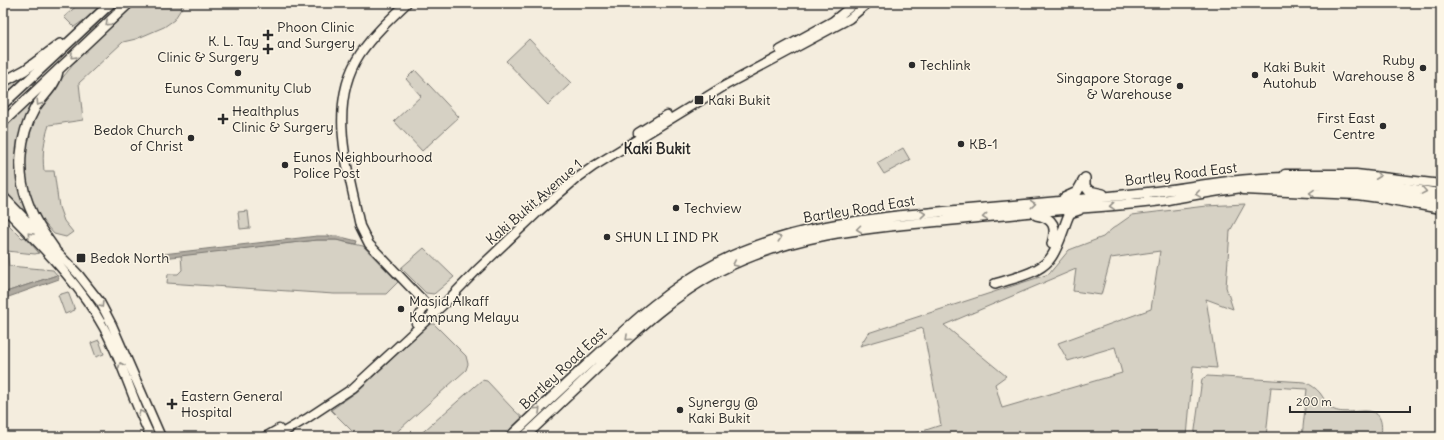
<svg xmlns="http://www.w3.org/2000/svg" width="1444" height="440" font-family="Delius,sans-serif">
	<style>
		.green { fill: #d6d1c4; stroke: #807e78; fill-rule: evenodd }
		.water { fill: #afaaa0; stroke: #7a7771 }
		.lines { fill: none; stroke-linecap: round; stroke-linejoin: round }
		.major-casing { stroke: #2b2b2b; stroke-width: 11 }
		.highway-casing { stroke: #2b2b2b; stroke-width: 12 }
		.major { stroke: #fcf5e5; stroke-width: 8 }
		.highway { stroke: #fcf5e5; stroke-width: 9 }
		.oneway { stroke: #949088 }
		.poi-dot { fill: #2b2b2b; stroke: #fcf5e5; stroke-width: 1.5 }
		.labels { text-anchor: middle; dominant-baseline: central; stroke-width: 3; stroke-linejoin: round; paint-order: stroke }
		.poi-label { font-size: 14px; fill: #2b2b2b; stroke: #fcf5e5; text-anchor: start }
		.street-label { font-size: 14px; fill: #2b2b2b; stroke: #fcf5e5 }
		.neighbourhood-label { font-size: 15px; font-weight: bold; fill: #2b2b2b; stroke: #fcf5e5 }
	</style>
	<rect width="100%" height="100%" fill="#f4edde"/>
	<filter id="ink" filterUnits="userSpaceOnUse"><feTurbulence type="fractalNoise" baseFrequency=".025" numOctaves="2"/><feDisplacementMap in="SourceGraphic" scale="8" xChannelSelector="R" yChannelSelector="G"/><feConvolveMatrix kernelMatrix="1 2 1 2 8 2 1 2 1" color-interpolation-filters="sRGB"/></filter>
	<g filter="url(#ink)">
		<path class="green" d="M80,3H103L87,18L74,27L64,17Z
			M137,3H183L181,9L174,20L164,27L136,39L123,42L79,83L83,120L49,125C44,140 42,154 44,171H54L59,207L64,221L73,232L66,237L54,234L39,217L28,198L23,171L26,141L37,109L81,55Z
			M73,34L3,104V82L28,67Z
			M529,39L571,83L548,105L506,61Z
			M415,70L459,117L422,151L394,121L421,96L406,79Z
			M49,80L39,102L21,157L33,227L3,196V122Z
			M903,148L910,160L884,174L877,163Z
			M1245,204L1230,231L1226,287L1233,309L1206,299L1217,368L1193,366L1187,437H905L941,425L923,328L860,346L868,333L1049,274L1069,250L1103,237L1112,229L1132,215L1206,206ZM1160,251L1151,309L1058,343L1068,361L1115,347L1122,373L1002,408L995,384L1006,376L944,325L1076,269L1073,291L1101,295L1111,258Z
			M248,211L250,228L240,229L238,212Z
			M3,219L22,238L25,237L39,253L35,254L7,251L9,266L53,270L57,275L3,293Z
			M317,240H336L363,246L398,282L386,294H334L167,283L168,274H178L182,270L181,255Z
			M424,248L454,277L434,294L426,293L401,268Z
			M68,292L75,310L65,314L58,295Z
			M429,324H434L466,356L468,364L466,370L391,437H358L331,410L358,391Z
			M99,340L104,354L96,357L91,343Z
			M1207,376L1305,382C1311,385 1316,388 1320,393C1324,398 1326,404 1331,408C1349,421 1387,393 1381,437H1302L1307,389L1271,387L1266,437H1194L1202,379Z
			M482,380L487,381C500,394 510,408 524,419L507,437H417Z"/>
		<path class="water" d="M317,236H337L357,241L356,244L336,240H317L163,258V254Z
			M57,275L59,279L3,299V293Z"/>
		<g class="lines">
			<g class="major-casing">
				<path id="major" d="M407,3C390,19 373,35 360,54C326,106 349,172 360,226L369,244L435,313
					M780,50L833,21L855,3
					M638,133L667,115
					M1285,174H1356L1441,184
					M1243,190L1357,195L1386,199L1441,209
					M3,196L78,274L100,302L112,325L161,437
					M3,207C39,244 79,282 104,328C123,363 133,402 151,437
					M416,323L423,309L421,298
					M265,437L279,429
					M275,437L306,419L353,388L443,305L476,271L538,212L576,179L594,166L726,85L849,19L868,3"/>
			</g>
			<g class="highway-casing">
				<path id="highway" d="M3,82L25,70L60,44
					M3,104L111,3
					M3,122L129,3
					M1085,178V186L1089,191L1103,194
					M1064,198L1077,192L1085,178
					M1036,215C1054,218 1057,227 1052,244
					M54,248C44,234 34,220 28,203C16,173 19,136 35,108C42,96 57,85 58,70
					M995,284C1013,278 1037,274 1049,260C1058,250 1063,229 1068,217L1070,213L1079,210
					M510,437C537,411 564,386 591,361C631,324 670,287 719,262C790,227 861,219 939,212C981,208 1023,205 1065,201C1096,198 1128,195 1160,191C1192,187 1223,181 1255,179C1318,174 1380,183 1441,194
					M524,437C550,413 575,389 600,365C637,329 675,294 721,270C792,234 864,228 942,221C988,216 1035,212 1081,208C1109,206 1137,204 1165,200C1199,194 1234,187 1268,185C1327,182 1383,191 1441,201"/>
			</g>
			<use href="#major" class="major"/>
			<use href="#highway" class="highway"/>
		</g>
		<defs><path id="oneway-chevron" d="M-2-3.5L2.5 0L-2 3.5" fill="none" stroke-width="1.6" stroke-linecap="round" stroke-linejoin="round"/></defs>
		<g class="oneway">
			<use href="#oneway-chevron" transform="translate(108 23) rotate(137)"/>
			<use href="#oneway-chevron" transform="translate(73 56) rotate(136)"/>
			<use href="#oneway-chevron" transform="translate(39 103) rotate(124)"/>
			<use href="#oneway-chevron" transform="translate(1378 176) rotate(7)"/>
			<use href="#oneway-chevron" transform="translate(1424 191) rotate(10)"/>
			<use href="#oneway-chevron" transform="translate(1312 193) rotate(-178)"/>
			<use href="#oneway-chevron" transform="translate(1198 194) rotate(171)"/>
			<use href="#oneway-chevron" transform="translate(1033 204) rotate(-5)"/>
			<use href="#oneway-chevron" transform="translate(1112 206) rotate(175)"/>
			<use href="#oneway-chevron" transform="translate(923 214) rotate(-5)"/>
			<use href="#oneway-chevron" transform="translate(985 217) rotate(175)"/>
			<use href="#oneway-chevron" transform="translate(859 229) rotate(173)"/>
			<use href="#oneway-chevron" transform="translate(30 235) rotate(-133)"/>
			<use href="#oneway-chevron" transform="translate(779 238) rotate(-18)"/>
			<use href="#oneway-chevron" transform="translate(735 264) rotate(155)"/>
			<use href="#oneway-chevron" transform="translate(101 305) rotate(58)"/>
			<use href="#oneway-chevron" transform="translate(628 338) rotate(137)"/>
			<use href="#oneway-chevron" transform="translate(121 365) rotate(-113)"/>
			<use href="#oneway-chevron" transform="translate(538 410) rotate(-43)"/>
			<use href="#oneway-chevron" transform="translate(141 413) rotate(-112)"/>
		</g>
	</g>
	<g class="poi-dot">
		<path d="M266 29h4v4h4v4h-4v4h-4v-4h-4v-4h4z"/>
		<path d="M266 43h4v4h4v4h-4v4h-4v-4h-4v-4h4z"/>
		<circle cx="912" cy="65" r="4"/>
		<circle cx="1423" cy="68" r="4"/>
		<circle cx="238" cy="73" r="4"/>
		<circle cx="1255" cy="75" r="4"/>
		<circle cx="1180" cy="86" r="4"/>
		<rect x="694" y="95" width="10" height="10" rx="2"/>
		<path d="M221 113h4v4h4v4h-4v4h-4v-4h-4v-4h4z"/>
		<circle cx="1383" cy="126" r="4"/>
		<circle cx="191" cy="138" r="4"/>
		<circle cx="961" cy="144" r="4"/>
		<circle cx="285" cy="165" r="4"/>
		<circle cx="676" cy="208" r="4"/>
		<circle cx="607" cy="237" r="4"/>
		<rect x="76" y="253" width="10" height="10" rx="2"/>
		<circle cx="401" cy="309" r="4"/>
		<path d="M170 398h4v4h4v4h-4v4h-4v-4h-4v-4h4z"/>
		<circle cx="680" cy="410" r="4"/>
	</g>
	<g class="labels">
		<g class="poi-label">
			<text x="277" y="27">Phoon Clinic<tspan x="277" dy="16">and Surgery</tspan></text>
			<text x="259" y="41" text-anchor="end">K. L. Tay<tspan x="259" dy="16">Clinic &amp; Surgery</tspan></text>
			<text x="1415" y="60" text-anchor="end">Ruby<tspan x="1415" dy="16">Warehouse 8</tspan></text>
			<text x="920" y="65">Techlink</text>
			<text x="1263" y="67">Kaki Bukit<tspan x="1263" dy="16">Autohub</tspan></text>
			<text x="1172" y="78" text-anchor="end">Singapore Storage<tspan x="1172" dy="16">&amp; Warehouse</tspan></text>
			<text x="238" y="88" text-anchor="middle">Eunos Community Club</text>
			<text x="708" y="100">Kaki Bukit</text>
			<text x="232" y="111">Healthplus<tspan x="232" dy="16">Clinic &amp; Surgery</tspan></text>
			<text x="1375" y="118" text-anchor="end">First East<tspan x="1375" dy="16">Centre</tspan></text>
			<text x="183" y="130" text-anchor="end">Bedok Church<tspan x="183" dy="16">of Christ</tspan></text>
			<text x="969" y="144">KB-1</text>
			<text x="293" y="157">Eunos Neighbourhood<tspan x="293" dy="16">Police Post</tspan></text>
			<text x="684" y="208">Techview</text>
			<text x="615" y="237">SHUN LI IND PK</text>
			<text x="90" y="258">Bedok North</text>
			<text x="409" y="301">Masjid Alkaff<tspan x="409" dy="16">Kampung Melayu</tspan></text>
			<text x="181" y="396">Eastern General<tspan x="181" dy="16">Hospital</tspan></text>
			<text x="688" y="402">Synergy @<tspan x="688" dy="16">Kaki Bukit</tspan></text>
		</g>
		<g class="street-label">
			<text transform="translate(1181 174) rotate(-7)">Bartley Road East</text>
			<text transform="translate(534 202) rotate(-41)">Kaki Bukit Avenue 1</text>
			<text transform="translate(859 209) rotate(-9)">Bartley Road East</text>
			<text transform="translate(563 368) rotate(-43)">Bartley Road East</text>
		</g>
		<g class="neighbourhood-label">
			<text x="657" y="148">Kaki Bukit</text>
		</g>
	</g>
	<rect width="1444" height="440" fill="none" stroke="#fcf5e5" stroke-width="16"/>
	<rect x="8" y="8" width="1428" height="424" fill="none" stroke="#2b2b2b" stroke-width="1.5" filter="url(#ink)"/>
	<path d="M1290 406v6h120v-6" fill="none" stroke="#2b2b2b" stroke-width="2"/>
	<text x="1296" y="406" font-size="12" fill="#2b2b2b" stroke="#fcf5e5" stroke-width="3" paint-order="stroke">200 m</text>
</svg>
